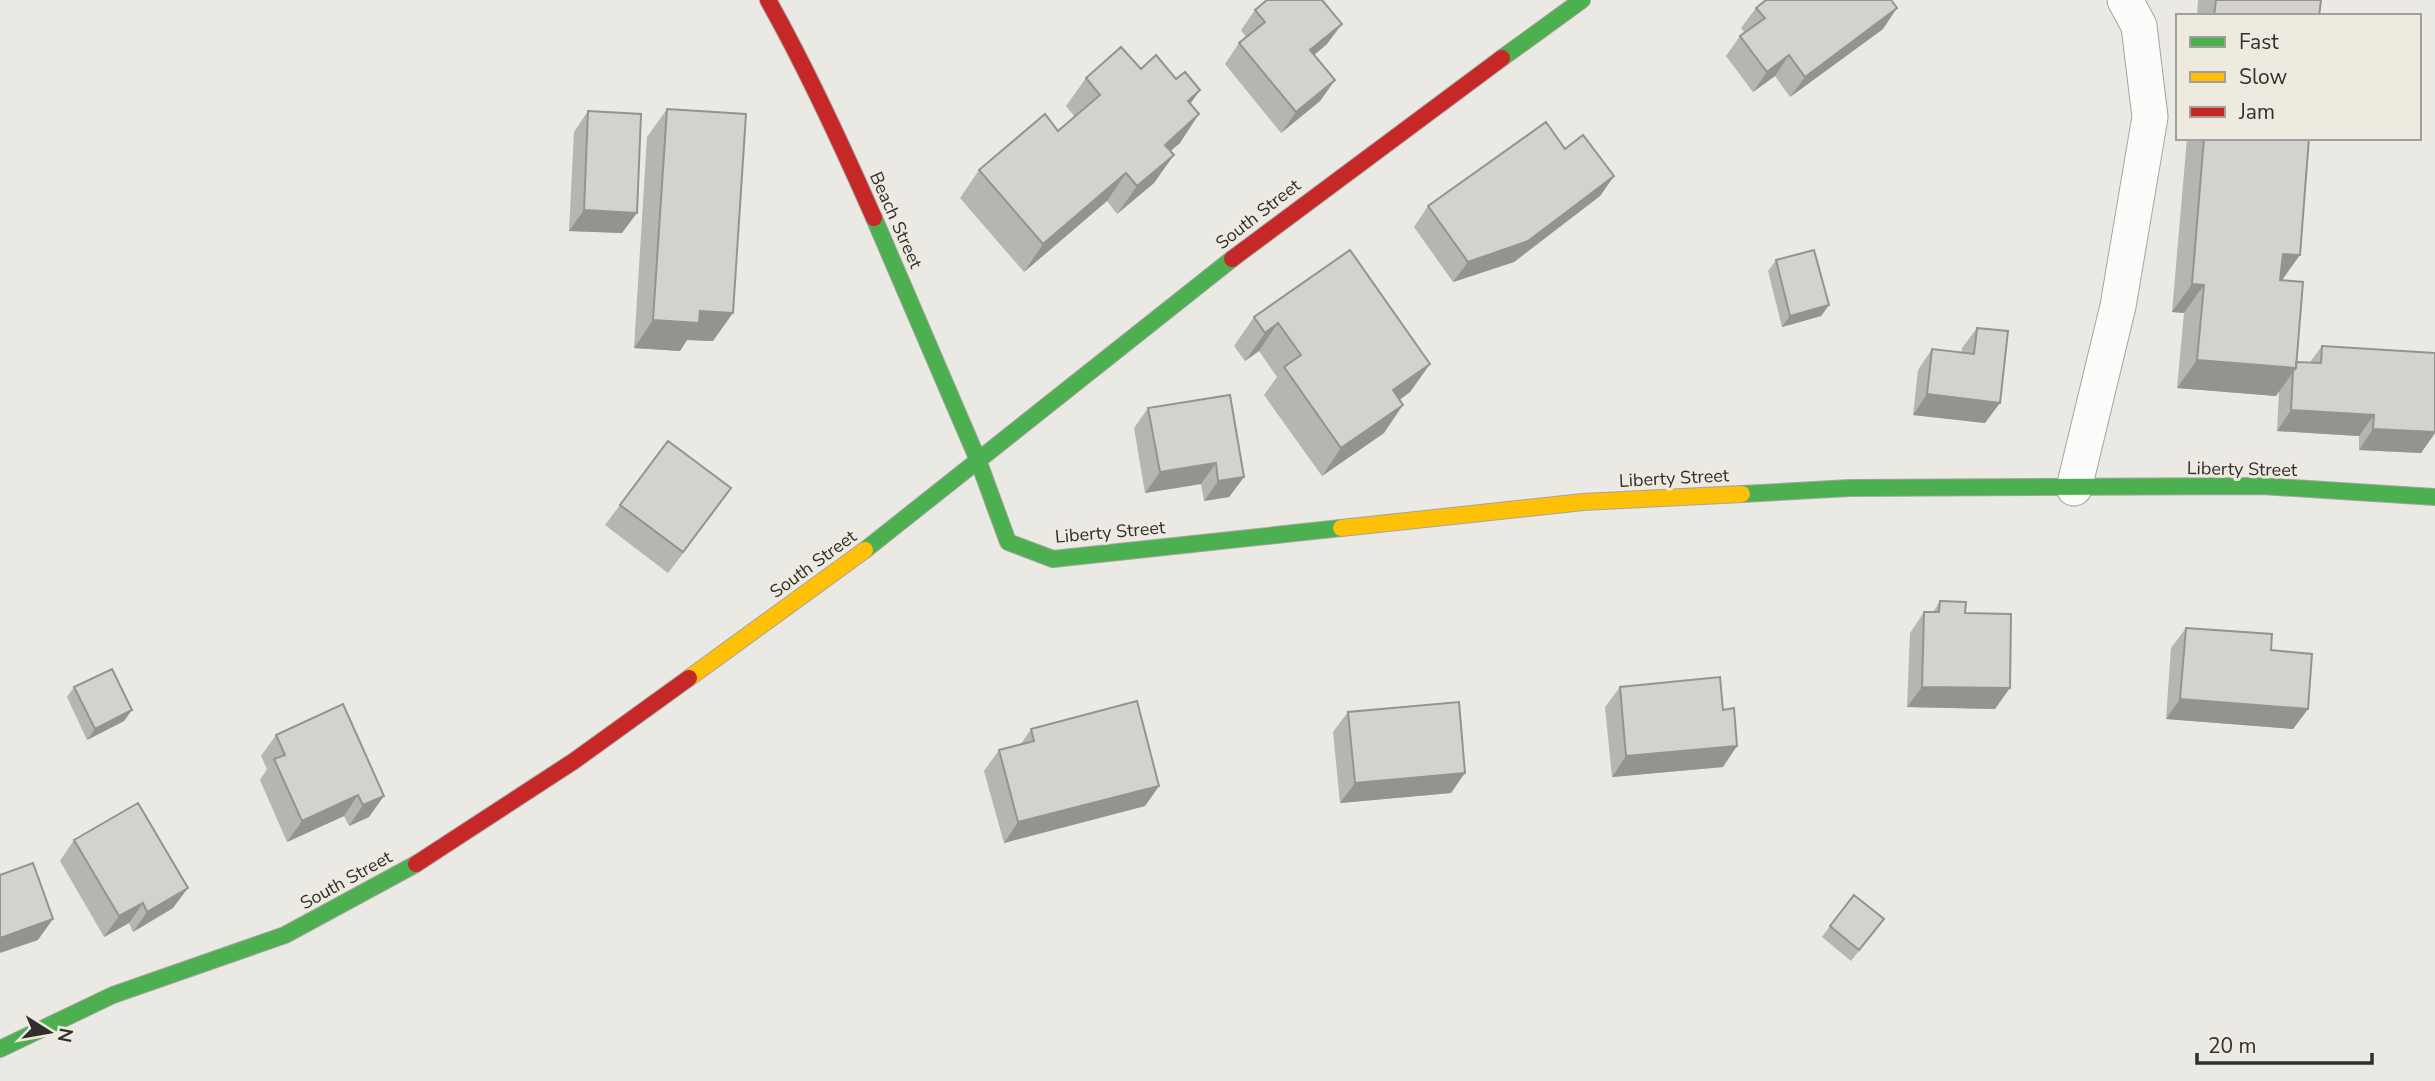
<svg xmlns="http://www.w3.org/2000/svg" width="2435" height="1081" font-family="'Nunito Sans',sans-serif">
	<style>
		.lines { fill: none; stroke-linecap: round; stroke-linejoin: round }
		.lane-casing { stroke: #a5a4a0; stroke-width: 37 }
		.fast-casing { stroke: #a5a4a0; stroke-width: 18 }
		.slow-casing { stroke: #a5a4a0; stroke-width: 18 }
		.jam-casing { stroke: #a5a4a0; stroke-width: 18 }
		.lane { stroke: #fcfcfb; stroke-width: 35 }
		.fast { stroke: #4caf50; stroke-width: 16 }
		.slow { stroke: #ffc107; stroke-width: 16 }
		.jam { stroke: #c62828; stroke-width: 16 }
		.wall { fill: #b5b5b1 }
		.shaded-wall { fill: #949390 }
		.building { fill: #d3d2ce; stroke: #949390; stroke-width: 2 }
		.labels { text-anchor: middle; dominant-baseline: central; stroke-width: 6; stroke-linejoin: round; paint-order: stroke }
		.street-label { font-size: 18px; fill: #312f2b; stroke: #eeeae0 }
	</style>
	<rect width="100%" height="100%" fill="#eae9e4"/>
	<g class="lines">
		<g class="lane-casing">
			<path id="lane" d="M2074,488L2118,306L2150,117L2139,26L2125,0"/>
		</g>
		<g class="fast-casing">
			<path id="fast" d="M1502,58L1582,0
				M874,218L978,460L1008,542L1053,559L1341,528
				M1742,494L1850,488L2261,486L2435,497
				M865,550L1232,259
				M0,1049L113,995L285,935L416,864"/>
		</g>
		<g class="slow-casing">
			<path id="slow" d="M1341,528L1583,502L1742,494
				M689,678L865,550"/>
		</g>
		<g class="jam-casing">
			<path id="jam" d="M768,0C808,71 841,143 874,218
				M1232,259L1502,58
				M416,864L574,761L689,678"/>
		</g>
		<use href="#lane" class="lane"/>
		<use href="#fast" class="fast"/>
		<use href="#slow" class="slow"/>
		<use href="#jam" class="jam"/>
	</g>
	<path class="wall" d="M2198,0H2321L2319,16H2197Z
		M1756,8L1883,29L1790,97L1775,76L1753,92L1726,56L1740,36L1745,33L1741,28Z
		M1255,10L1327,44L1314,55L1335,80L1320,101L1281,133L1225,64L1239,43L1246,37L1241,30Z
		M1141,69L1176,79L1200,90L1190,104L1180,143L1170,151L1154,183L1117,214L1107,201L1024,272L960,198L979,170L1058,131L1075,117L1066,106L1086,78Z
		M667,109L713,341L687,340L680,351L634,348L647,137Z
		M588,111L622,233L569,231L574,132Z
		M2187,138H2309L2282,280L2296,362H2310L2322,346L2435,353V433L2421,453L2359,450V436L2277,431L2279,391L2276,396L2177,388L2184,313L2172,312Z
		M1614,176L1600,196L1514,262L1453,282L1414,227L1428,206Z
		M1350,250L1430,364L1410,392L1400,400L1384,433L1322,476L1264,395L1277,377L1259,351L1245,361L1234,346L1254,317Z
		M1776,260L1829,305L1821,316L1782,327L1768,271Z
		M1977,328L1985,423L1913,415L1918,370L1932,349L1962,353V348Z
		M1148,408L1244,477L1229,497L1204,501L1201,484L1145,493L1134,428Z
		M731,488L668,573L605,525L620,505Z
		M1940,601L1965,613L1995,709L1907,707L1910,633L1924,612H1933Z
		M2186,628L2308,709L2293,729L2166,719L2171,648Z
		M74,687L124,721L87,740L67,697Z
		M1620,687L1723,767L1612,777L1605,707Z
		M343,704L369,817L349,826L344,816L287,842L260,780L267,769L261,756L276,735Z
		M1348,712L1451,793L1340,803L1333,732Z
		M1031,729L1159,786L1145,806L1004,843L984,771L999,750L1021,744Z
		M74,840L173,908L133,932L129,923L104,937L60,861Z
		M1830,926L1876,929L1851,961L1822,937Z"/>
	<path class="shaded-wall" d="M1897,8L1883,29L1790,97L1805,77Z
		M1342,24L1327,44L1295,71L1310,50Z
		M1789,55L1775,76L1753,92L1767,72Z
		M1335,80L1320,101L1281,133L1296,112Z
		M1200,90L1180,118L1188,101Z
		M1199,114L1180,143L1145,173L1165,145Z
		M1174,155L1154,183L1117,214L1137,186Z
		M1126,173L1107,201L1024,272L1043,244Z
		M1614,176L1600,196L1514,262L1453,282L1468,262Z
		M584,210L637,213L622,233L569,231Z
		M2283,254L2300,255L2280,283Z
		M2192,284L2204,285L2184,313L2172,312Z
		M1829,305L1821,316L1782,327L1790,316Z
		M700,311L733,313L713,341L687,340L680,351L634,348L653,320Z
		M1278,323L1259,351L1245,361L1265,333Z
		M2197,360L2296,368L2276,396L2177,388Z
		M1430,364L1410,392L1373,418L1393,390Z
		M1927,394L2000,403L1985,423L1913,415Z
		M1403,405L1384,433L1322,476L1341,448Z
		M2291,410L2374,415L2359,436L2277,431Z
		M2373,429L2435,432V433L2421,453L2359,450Z
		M1216,463L1201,484L1145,493L1160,472Z
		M1244,477L1229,497L1204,501L1218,481Z
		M731,488L716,509L668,573L683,552Z
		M1922,687L2010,688L1995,709L1907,707Z
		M2180,699L2308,709L2293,729L2166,719Z
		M132,710L124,721L87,740L95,729Z
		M1737,746L1723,767L1612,777L1626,756Z
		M1465,773L1451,793L1340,803L1355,783Z
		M1159,786L1145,806L1004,843L1018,822Z
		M358,795L344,816L287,842L302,821Z
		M384,796L369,817L349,826L363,805Z
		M188,888L173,908L133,932L147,912Z
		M143,903L129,923L104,937L119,916Z
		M53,919L38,940L0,953V938Z"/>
	<path class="building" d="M1267,0H1322L1342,24L1310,50L1335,80L1296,112L1239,43L1265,22L1255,10Z
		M1766,0H1891L1897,8L1805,77L1789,55L1767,72L1740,36L1765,18L1756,8Z
		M2216,0H2321L2319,16H2214Z
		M1121,47L1141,69L1156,55L1176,79L1185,72L1200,90L1188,101L1199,114L1165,145L1174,155L1137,186L1126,173L1043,244L979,170L1045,114L1058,131L1100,95L1086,78Z
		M667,109L746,114L733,313L700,311L699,323L653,320Z
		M588,111L641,114L637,213L584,210Z
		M1546,122L1565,149L1583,135L1614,176L1528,241L1468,262L1428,206Z
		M2204,138H2309L2300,255L2283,254L2280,280L2303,282L2296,368L2197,360L2204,285L2192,284Z
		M1350,250L1430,364L1393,390L1403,405L1341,448L1284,367L1301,355L1278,323L1265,333L1254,317Z
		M1814,250L1829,305L1790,316L1776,260Z
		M1977,328L2008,331L2000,403L1927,394L1932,349L1974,354Z
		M2322,346L2435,353V432L2373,429L2374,415L2291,410L2293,371L2296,368V362L2321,363Z
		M1230,395L1244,477L1218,481L1216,463L1160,472L1148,408Z
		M668,441L731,488L683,552L620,505Z
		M1940,601L1966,602L1965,613L2011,614L2010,688L1922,687L1924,612H1939Z
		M2186,628L2272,634L2271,650L2312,654L2308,709L2180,699Z
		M112,669L132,710L95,729L74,687Z
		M1720,677L1723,710L1734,708L1737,746L1626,756L1620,687Z
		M1137,701L1159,786L1018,822L999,750L1034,741L1031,729Z
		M1459,702L1465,773L1355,783L1348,712Z
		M343,704L384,796L363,805L358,795L302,821L274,759L285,755L276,735Z
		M138,803L188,888L147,912L143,903L119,916L74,840Z
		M33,863L53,919L0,938V875Z
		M1854,895L1884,919L1859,950L1830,926Z"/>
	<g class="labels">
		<g class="street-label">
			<text transform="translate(1258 214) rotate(-38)">South Street</text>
			<text transform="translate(896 220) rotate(66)">Beach Street</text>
			<text transform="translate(2242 469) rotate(1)">Liberty Street</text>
			<text transform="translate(1674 478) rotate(-3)">Liberty Street</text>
			<text transform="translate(1110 532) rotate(-5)">Liberty Street</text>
			<text transform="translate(813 564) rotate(-36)">South Street</text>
			<text transform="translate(346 880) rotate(-29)">South Street</text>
		</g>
	</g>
	<rect x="2176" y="14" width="245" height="126" fill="#eeeae0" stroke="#a29f98" stroke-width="2"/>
	<rect x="2190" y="37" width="35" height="10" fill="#4caf50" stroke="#a29f98" stroke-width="2"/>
	<text x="2239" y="49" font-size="21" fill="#312f2b">Fast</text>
	<rect x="2190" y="72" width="35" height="10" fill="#ffc107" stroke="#a29f98" stroke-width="2"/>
	<text x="2239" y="84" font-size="21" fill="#312f2b">Slow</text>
	<rect x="2190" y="107" width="35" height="10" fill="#c62828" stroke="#a29f98" stroke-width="2"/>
	<text x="2239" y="119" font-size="21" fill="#312f2b">Jam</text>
	<g transform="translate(49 1032) rotate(101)" stroke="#eeeae0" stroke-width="5" paint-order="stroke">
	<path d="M0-5L12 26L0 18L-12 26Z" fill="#312f2b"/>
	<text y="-10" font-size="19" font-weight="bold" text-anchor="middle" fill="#312f2b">N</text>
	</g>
	<path d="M2197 1053v10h175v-10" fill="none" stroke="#312f2b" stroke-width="3.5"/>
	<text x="2208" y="1053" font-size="21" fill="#312f2b" stroke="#eeeae0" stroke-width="5" paint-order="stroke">20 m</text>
</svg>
